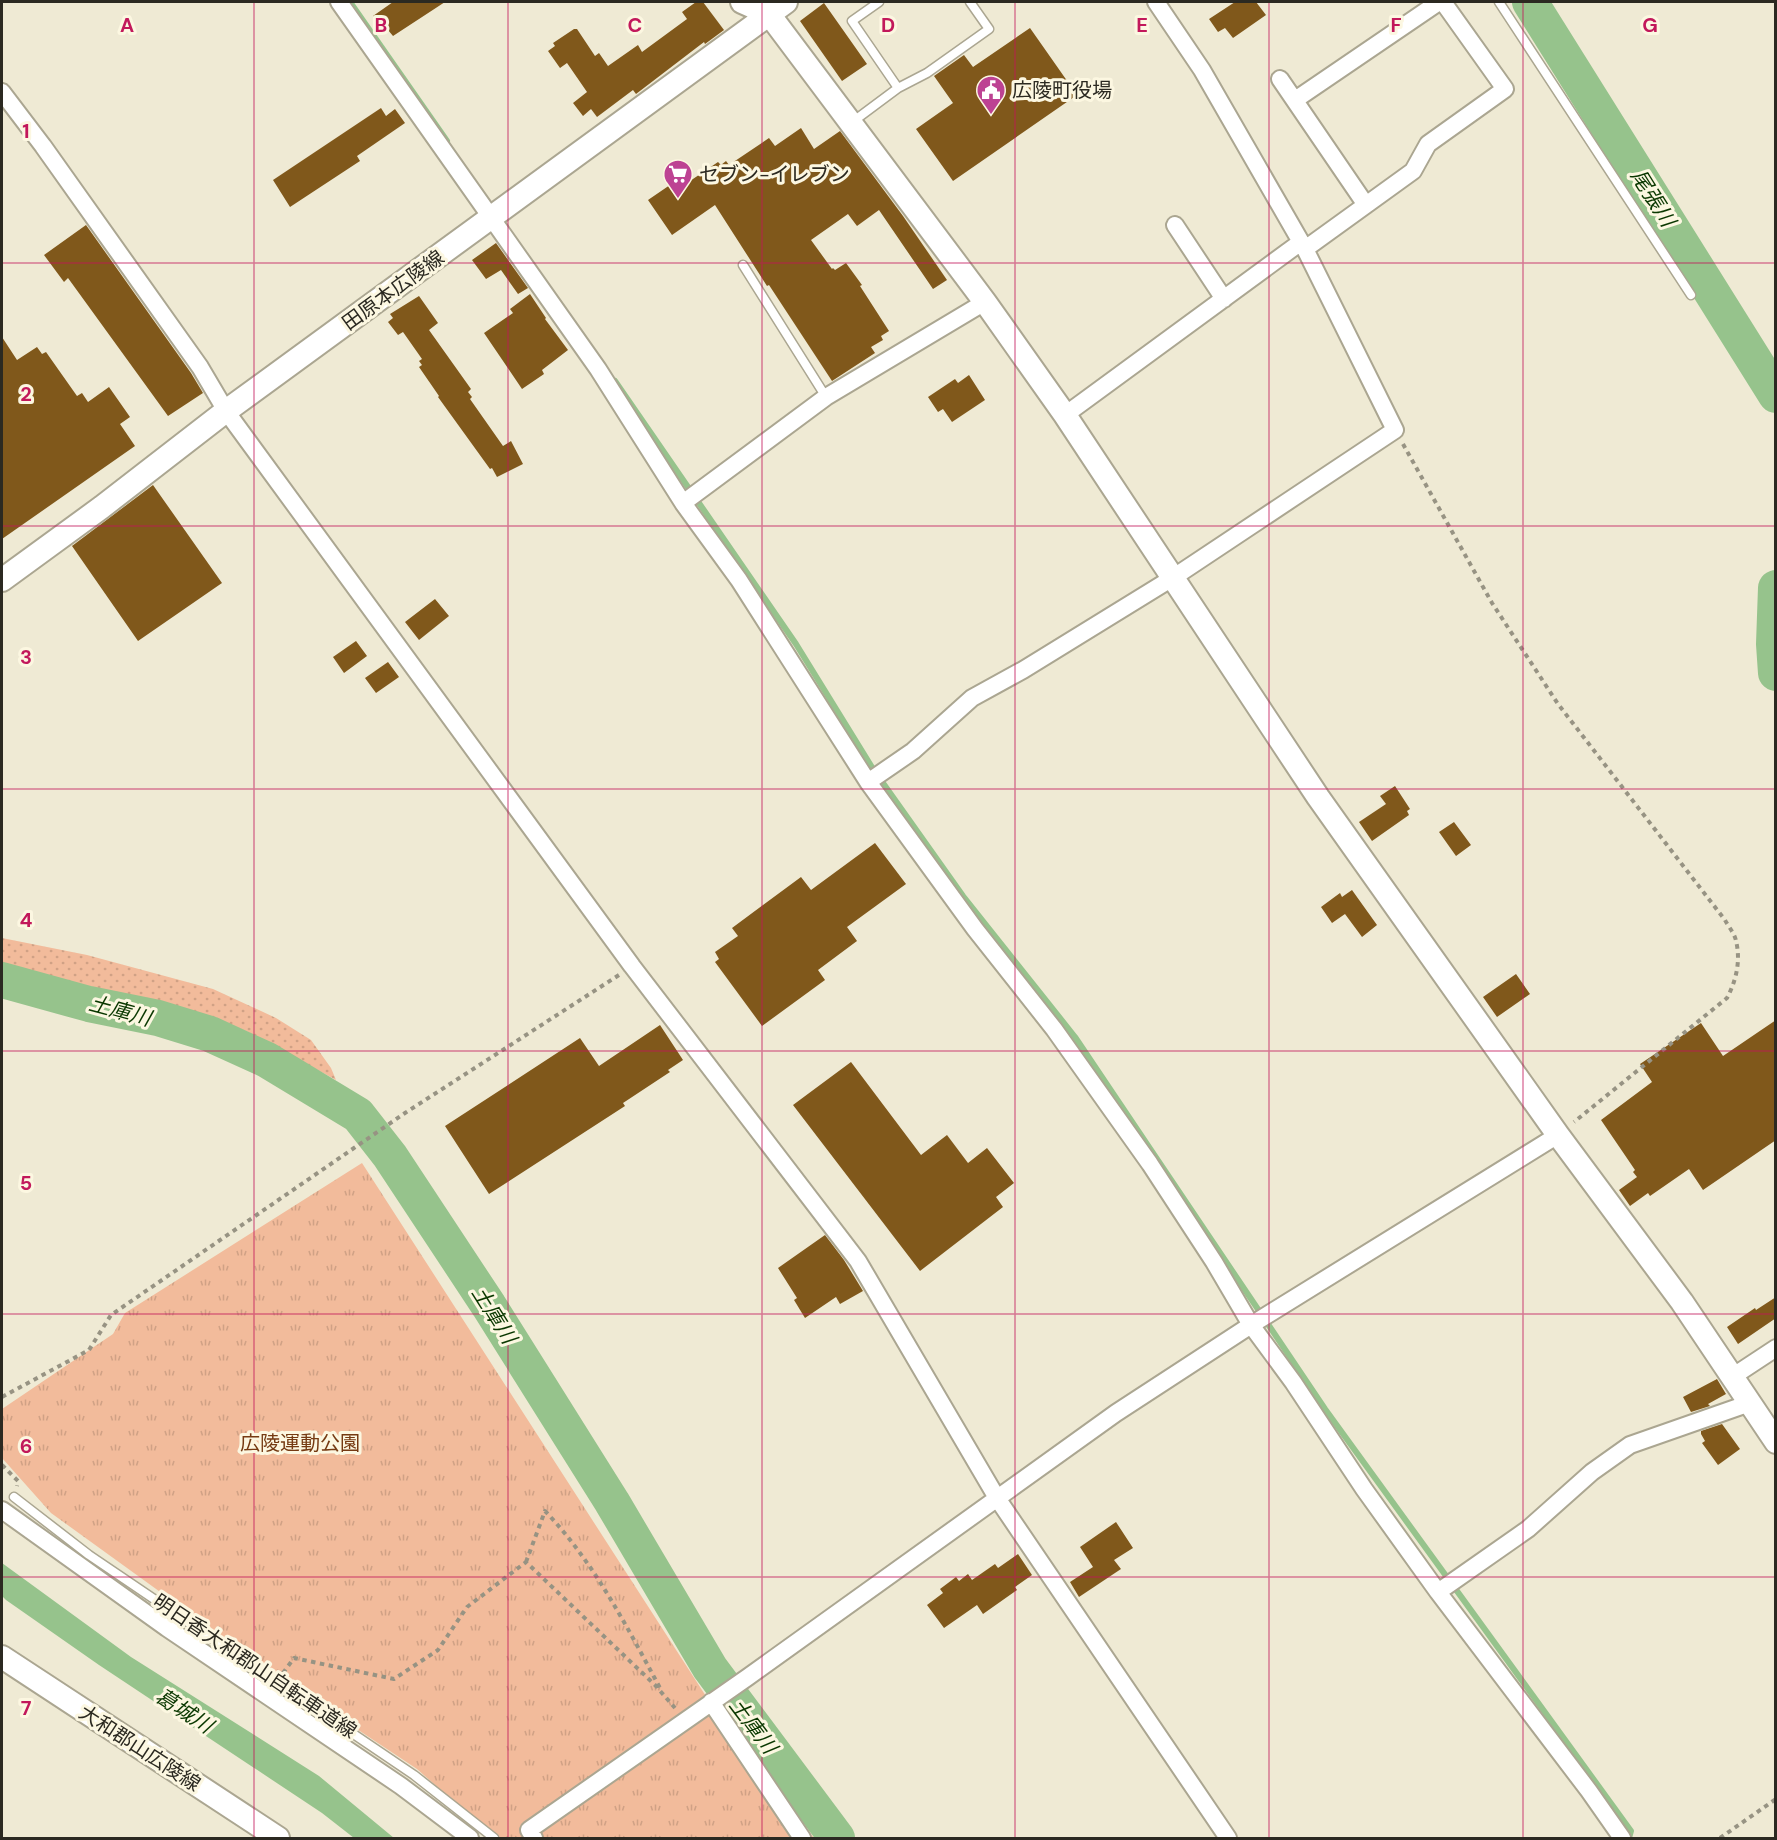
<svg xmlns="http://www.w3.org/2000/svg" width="1777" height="1840" font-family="'DM Sans','Noto Sans JP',sans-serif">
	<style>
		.grass { fill: url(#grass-dots) }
		.park { fill: url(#park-tufts) }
		.water { fill: #96c38c }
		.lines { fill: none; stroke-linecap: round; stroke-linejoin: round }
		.stream { stroke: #96c38c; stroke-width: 6 }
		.river { stroke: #96c38c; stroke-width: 36 }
		.building { fill: #80581b }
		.lane-casing { stroke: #aba691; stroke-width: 11 }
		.street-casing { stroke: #aba691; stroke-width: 20 }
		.secondary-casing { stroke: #aba691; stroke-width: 26 }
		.path { stroke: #979383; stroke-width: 4; stroke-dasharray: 4.5 4.5; stroke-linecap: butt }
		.lane { stroke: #fff; stroke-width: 8 }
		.street { stroke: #fff; stroke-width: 16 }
		.secondary { stroke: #fff; stroke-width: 22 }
		.grid { fill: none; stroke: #c2185b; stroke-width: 1.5; stroke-opacity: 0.55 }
		.labels { text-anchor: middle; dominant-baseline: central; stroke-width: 6; stroke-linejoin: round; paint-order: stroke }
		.poi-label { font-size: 20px; fill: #2b2921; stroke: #fcf7e1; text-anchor: start }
		.street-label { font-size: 20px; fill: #2b2921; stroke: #fcf7e1 }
		.park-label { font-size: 20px; fill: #753a12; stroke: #fcf7e1 }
		.water-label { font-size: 21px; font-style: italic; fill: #0a3800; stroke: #fcf7e1 }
		.grid-label { font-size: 20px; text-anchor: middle; font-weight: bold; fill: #c2185b; stroke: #fcf7e1; stroke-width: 6; stroke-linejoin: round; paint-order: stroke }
	</style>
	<defs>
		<pattern id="grass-dots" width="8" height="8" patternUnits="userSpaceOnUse" patternTransform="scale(1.5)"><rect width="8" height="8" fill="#f2bb9b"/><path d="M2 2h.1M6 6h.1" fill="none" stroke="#d0a185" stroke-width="1.8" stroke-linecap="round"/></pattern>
		<pattern id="park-tufts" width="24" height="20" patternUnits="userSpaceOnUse" patternTransform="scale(1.5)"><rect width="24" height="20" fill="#f2bb9b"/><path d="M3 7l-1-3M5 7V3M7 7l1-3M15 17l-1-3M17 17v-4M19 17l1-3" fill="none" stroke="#d0a185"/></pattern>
	</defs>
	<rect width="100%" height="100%" fill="#efead4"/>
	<path class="grass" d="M2,938L87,955L213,989L276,1018L311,1040L331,1068L336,1080L248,1032L215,1018L2,964Z"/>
	<path class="park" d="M362,1163L711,1704L814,1838H495L417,1769L268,1670L51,1513L2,1458V1409L113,1334L125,1313Z"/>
	<path class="water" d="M2,1563L131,1657L319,1776L394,1838H354L322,1813L99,1665L6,1600L2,1596Z"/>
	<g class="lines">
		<path class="stream" d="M350,2L447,141
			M615,381L796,644L873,769L963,896L1075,1037L1325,1409L1631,1831L1629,1838"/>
		<path class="river" d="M1530,2L1776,395
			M1776,588L1774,644L1776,673
			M2,980L89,1004L158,1018L210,1034L267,1060L358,1115L390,1156L489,1306L612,1502L710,1668L837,1838"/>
	</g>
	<path class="building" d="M393,2H445L393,36L388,30L385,33L373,16Z
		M696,2H703L724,30L705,44L704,42L636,94L633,90L597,117L591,109L583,116L573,103L587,92L567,63L560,68L548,51L555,46L553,43L574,29H577L595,56L599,53L608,66L638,45L642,52L687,19L682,12Z
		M1235,2H1256L1266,15L1233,38L1225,28L1218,32L1209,19Z
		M824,3L867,64L842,81L800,21Z
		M1030,28L1077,95L953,181L916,129L953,103L934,76L964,55L973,67Z
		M381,108L386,116L395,109L405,123L357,156L360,161L290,207L273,180Z
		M801,128L814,149L840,131L903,216L947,280L933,289L879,210L857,226L848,214L811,240L832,269L833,268L835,270L846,263L862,285L860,286L889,331L881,336L883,340L871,347L875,353L832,381L769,285L767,286L715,205L672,235L648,200L686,174L690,181L718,162L721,165L726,161L729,165L769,138L775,146Z
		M86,225L191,373L203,393L168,416L68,278L64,282L44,255Z
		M496,243L528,288L518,294L501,270L486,279L472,260Z
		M530,294L546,318L545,319L568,350L542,370L544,374L522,389L484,333L513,313L510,309Z
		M419,296L438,323L429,330L471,389L468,392L472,397L470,399L503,446L511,441L523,464L497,477L492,468L490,469L438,397L439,396L419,367L422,365L419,361L422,359L403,332L398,335L388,322L393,318L390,314Z
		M2,337L17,360L37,347L42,354L46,352L77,396L82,393L88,402L109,387L130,417L120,424L135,446L2,539Z
		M969,375L985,400L952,422L943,409L938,412L928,397L955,379L958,383Z
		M153,485L222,583L138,641L72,546Z
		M435,599L449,616L419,640L405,622Z
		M356,641L367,656L344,673L333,657Z
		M388,662L399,677L376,693L365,678Z
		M1395,786L1410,809L1407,811L1409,815L1372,841L1359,822L1386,804L1380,796Z
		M1454,822L1471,845L1456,856L1439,832Z
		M875,843L906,884L847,927L857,941L818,970L825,980L762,1026L715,962L719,959L715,952L738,936L732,928L801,877L811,890Z
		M1352,890L1377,925L1362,937L1345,914L1332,923L1321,907L1340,893L1342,897Z
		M1516,974L1530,994L1497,1017L1483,997Z
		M1776,1020V1140L1703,1190L1689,1169L1650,1196L1648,1193L1630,1206L1619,1190L1637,1177L1633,1172L1635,1170L1601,1120L1652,1082L1640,1064L1701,1023L1723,1056Z
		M660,1025L683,1060L668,1070L670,1072L623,1103L625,1106L489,1194L445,1126L580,1038L599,1066Z
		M851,1062L921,1155L947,1135L968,1163L987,1148L1014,1183L996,1197L1003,1207L920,1271L793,1105Z
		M825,1235L844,1260L863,1291L840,1304L836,1297L805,1318L794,1300L797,1298L778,1268Z
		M1776,1297V1318L1738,1344L1727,1327L1755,1308L1756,1310Z
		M1717,1379L1726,1394L1708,1404L1710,1406L1691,1412L1683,1397Z
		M1722,1424L1740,1449L1718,1465L1702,1443L1705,1441L1701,1434V1431Z
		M1116,1522L1133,1548L1114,1560L1121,1569L1079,1597L1070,1582L1093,1567L1080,1547Z
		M1018,1554L1032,1575L1015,1587L1017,1590L983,1614L977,1605L944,1628L927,1605L943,1593L940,1589L956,1577L959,1581L968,1574L972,1580L995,1564L998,1568Z"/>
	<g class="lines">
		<g class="lane-casing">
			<path id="lane" d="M879,2L852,21L898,88
				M1499,2L1691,295
				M851,123L898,88L927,73L989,29L970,2
				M743,265L826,397
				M14,1497L89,1555L414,1775L494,1838"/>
		</g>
		<g class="street-casing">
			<path id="street" d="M339,2L598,369L683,503L739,580L868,782L975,929L1054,1029L1150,1164L1214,1262L1251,1325L1293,1382L1364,1489L1438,1592L1589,1791L1622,1838
				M1280,79L1366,205
				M2,92L43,146L200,367L226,411L632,966L858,1261L997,1498L1228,1838
				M1295,100L1439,2
				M1175,225L1224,299
				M1305,249L1413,171L1428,144L1505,89L1443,2
				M1065,415L1301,242
				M683,503L826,397L985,302
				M868,782L913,751L972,698L1023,670L1174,577L1395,430L1305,249L1202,70L1156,2
				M1732,1377L1776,1348
				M2,1510L167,1628L401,1786L470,1838
				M1438,1592L1528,1529L1592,1472L1630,1445L1750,1403
				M711,1702L802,1838
				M534,1838L529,1830L748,1677L1116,1413L1251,1325L1558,1135"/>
		</g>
		<g class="secondary-casing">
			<path id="secondary" d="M742,2L769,14L985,302L1065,415L1318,797L1558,1135L1682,1302L1776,1442
				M2,580L102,507L226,411L786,2
				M2,1657L278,1838"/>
		</g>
		<path class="path" d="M1403,444L1492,603L1558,704L1725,920C1728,926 1735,934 1736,941C1741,961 1736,981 1727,998L1574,1122
			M2,1397L89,1350L111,1315L405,1113L619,975
			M2,1465L18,1481L17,1486
			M526,1562L545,1511C594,1562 627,1627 660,1688
			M283,1673L294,1658L394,1679L438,1650L467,1607L526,1562L655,1685L675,1708
			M1720,1838L1776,1799"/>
		<use href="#lane" class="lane"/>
		<use href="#street" class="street"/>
		<use href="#secondary" class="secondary"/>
	</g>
	<path class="grid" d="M254,2V1838M508,2V1838M762,2V1838M1015,2V1838M1269,2V1838M1523,2V1838M2,263H1776M2,526H1776M2,789H1776M2,1051H1776M2,1314H1776M2,1577H1776"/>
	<defs>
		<g id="civic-pin" transform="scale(1.5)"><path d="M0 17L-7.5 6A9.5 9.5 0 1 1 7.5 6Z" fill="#bd4293" stroke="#fcf7e1"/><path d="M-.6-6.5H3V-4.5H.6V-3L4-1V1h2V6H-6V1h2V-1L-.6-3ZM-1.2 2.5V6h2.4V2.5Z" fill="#fff"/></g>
		<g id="supermarket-pin" transform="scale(1.5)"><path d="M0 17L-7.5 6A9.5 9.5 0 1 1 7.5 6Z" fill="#bd4293" stroke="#fcf7e1"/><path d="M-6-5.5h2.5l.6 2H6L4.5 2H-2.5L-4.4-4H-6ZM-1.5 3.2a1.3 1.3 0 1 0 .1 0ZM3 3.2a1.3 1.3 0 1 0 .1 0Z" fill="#fff"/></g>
	</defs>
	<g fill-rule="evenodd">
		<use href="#civic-pin" x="991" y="90"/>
		<use href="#supermarket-pin" x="678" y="174"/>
	</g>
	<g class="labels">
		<g class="poi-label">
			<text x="1012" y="90">広陵町役場</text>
			<text x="699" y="174">セブン-イレブン</text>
		</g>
		<g class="street-label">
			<text transform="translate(393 290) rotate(-36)">田原本広陵線</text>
			<text transform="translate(255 1666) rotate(34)">明日香大和郡山自転車道線</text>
			<text transform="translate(140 1748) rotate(33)">大和郡山広陵線</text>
		</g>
		<g class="park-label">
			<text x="300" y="1443">広陵運動公園</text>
		</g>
		<g class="water-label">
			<text transform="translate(1653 198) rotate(58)">尾張川</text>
			<text transform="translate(120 1011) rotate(15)">土庫川</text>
			<text transform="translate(494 1315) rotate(58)">土庫川</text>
			<text transform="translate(184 1711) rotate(33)">葛城川</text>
			<text transform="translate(753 1726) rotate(53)">土庫川</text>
		</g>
	</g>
	<g class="grid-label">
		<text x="127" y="32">A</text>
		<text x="381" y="32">B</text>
		<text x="635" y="32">C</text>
		<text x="888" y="32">D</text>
		<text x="1142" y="32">E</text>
		<text x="1396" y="32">F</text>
		<text x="1650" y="32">G</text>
		<text x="26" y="138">1</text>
		<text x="26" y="401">2</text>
		<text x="26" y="664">3</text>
		<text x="26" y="927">4</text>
		<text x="26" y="1190">5</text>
		<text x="26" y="1453">6</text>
		<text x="26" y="1715">7</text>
	</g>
	<rect width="1777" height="1840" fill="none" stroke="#2b2921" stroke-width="6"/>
</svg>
